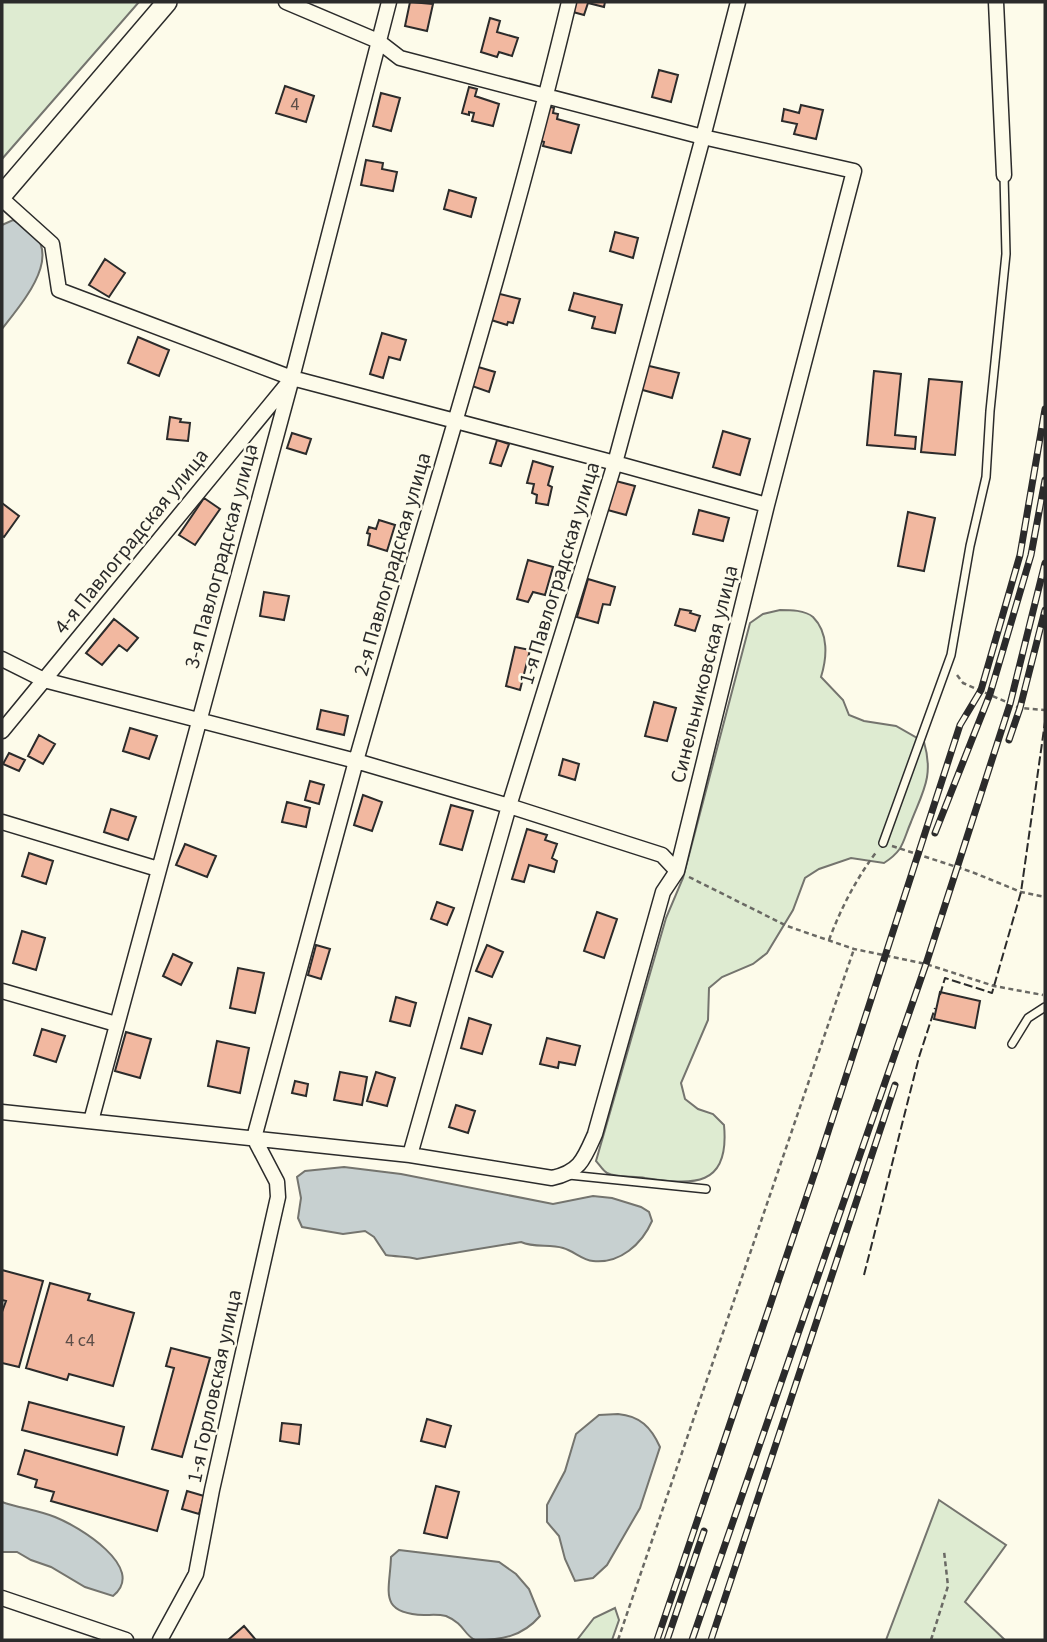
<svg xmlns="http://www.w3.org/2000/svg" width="1047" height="1642" font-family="'Source Sans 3',sans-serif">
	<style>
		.green { fill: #deebd1; stroke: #74746e; stroke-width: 2 }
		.water { fill: #c7d0d0; stroke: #74746e; stroke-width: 2 }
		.building { fill: #f2b8a0; stroke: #2b2b2b; stroke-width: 2 }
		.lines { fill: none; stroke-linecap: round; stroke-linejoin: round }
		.lane-casing { stroke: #2b2b2b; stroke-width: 10 }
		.street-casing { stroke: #2b2b2b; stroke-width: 17 }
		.secondary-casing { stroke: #2b2b2b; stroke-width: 22 }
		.path { stroke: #6a6964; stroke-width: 2.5; stroke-dasharray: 5 3.5; stroke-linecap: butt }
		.lane { stroke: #fdfbea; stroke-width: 7 }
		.street { stroke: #fdfbea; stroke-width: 14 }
		.secondary { stroke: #fdfbea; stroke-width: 19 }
		.rail-casing { stroke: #2b2b2b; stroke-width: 7 }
		.rail { stroke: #fdfbea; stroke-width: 4.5; stroke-dasharray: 13; stroke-linecap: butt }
		.fence { stroke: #2b2b2b; stroke-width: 2; stroke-dasharray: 9 3.5; stroke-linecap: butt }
		.labels { text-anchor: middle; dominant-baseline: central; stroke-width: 5; stroke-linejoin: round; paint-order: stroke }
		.number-label { font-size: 18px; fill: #5d4e48 }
		.street-label { font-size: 21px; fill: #2b2b2b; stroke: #fdfbea }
	</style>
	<rect width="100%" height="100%" fill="#fdfbea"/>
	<path class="green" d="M2,2H139L2,159Z
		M780,610C790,610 805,610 813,617C829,633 827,658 821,677L843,700L849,715L864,721L896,726L924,742C934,776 923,791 911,822C902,843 904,850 884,863L851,858L819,869L805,878L793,910L767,953L753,964L722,977L709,988L708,1020L681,1083L685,1099L698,1109L713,1114L724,1125C730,1188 693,1185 645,1178C634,1176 617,1178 607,1173C603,1171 599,1164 596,1161L666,918L683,878L750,623L763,614Z
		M939,1500L1006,1545L965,1602L1005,1640H886Z
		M615,1608L619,1620L612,1640H577L594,1618Z"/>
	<path class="water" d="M13,220C73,244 27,297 2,329V225Z
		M344,1167L401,1174L553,1204L593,1196L612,1198L641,1207L649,1212L652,1221C642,1244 620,1264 593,1261C582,1260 574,1251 563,1248C549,1244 534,1248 521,1242L417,1259C407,1256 397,1257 386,1255L374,1237L365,1231L343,1234L302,1227L298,1218L301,1198L297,1177L305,1171Z
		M618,1414C640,1416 651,1427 660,1447L640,1508L607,1565L593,1578L575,1581L565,1559L559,1536L547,1522V1505L565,1471L576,1434L599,1415Z
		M2,1502C19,1508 38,1510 55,1517C78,1526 148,1568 113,1596L85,1587L51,1567L31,1560L17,1552H2Z
		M399,1550L499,1562L516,1574L529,1589L540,1616C522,1637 501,1640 475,1640C463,1634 465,1624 446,1616C438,1614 431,1615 424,1615C377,1613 390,1591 391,1557Z"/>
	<path class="building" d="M410,2L433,4L427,31L405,26Z
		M576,2H605L604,7L588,3L584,15L573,12Z
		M490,18L500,21L497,32L518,38L512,56L499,52L497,57L481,52Z
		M659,70L678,75L671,102L652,97Z
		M285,86L314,96L306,122L276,113Z
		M469,87L477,89L475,96L499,104L493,126L472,121L474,113L469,112V115L462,113Z
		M381,93L400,98L391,131L373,126Z
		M545,105L554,108L553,113L558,114L557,119L579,125L571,153L543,146L544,142L535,139Z
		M801,105L823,110L816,139L794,134L797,124L782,121L784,109L799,113Z
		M366,160L383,163L382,169L397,172L393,191L361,185Z
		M449,190L476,198L471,217L444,209Z
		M615,232L638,238L633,258L610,251Z
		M105,259L125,273L109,297L89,285Z
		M496,293L520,299L513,323L508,322L507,325L488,319Z
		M574,293L622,305L615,333L592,328L595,317L569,310Z
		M382,333L406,340L400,360L389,357L383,378L370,374Z
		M138,337L169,350L159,376L128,363Z
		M645,365L679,373L672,398L639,389Z
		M475,366L495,372L489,392L469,385Z
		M874,371L901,374L895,435L916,437L915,449L867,445Z
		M929,379L962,382L955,455L921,452Z
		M170,417L181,419L180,422L190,423L188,441L167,439Z
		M723,431L750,439L740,475L713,467Z
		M292,433L311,439L306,454L287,448Z
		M497,440L509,444L501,466L490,463Z
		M533,461L553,467L548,485L552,487L548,505L536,503L537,495L532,493L534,484L527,483Z
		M612,480L635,486L626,515L604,509Z
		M204,498L220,509L195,545L179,535Z
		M2,503L19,516L4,537L2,536Z
		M699,510L729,518L723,541L693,534Z
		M908,512L935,518L924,571L898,566Z
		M379,520L395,525L387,551L368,545L370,534L367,533L369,527L376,529Z
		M528,560L553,567L545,595L533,592L528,602L517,599Z
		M588,579L615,587L610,605L603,604L598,623L577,617Z
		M264,592L289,596L284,620L260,616Z
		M680,609L691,611L690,613L700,616L695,631L675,625Z
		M114,619L138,638L127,651L119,645L102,665L86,653Z
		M515,647L530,650L520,690L506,686Z
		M654,702L676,708L667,741L645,736Z
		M321,710L348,716L344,735L317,729Z
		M130,728L157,736L149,759L123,751Z
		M39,735L55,744L43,764L28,756Z
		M9,753L25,760L19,771L3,764Z
		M563,759L579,764L575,780L559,775Z
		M310,781L324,785L319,804L305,800Z
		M363,795L382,802L372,831L354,825Z
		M287,802L310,808L306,827L282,822Z
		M451,805L473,811L462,850L440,844Z
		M111,809L136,817L128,840L104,832Z
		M527,829L547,835L545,840L557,844L552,858L557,861L554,872L529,865L524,882L512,879Z
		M185,844L216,856L207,877L176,865Z
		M29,853L53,861L46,884L22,876Z
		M437,902L454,908L447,925L431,919Z
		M597,912L617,919L604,958L584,951Z
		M22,931L45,938L36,970L13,963Z
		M316,945L330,949L321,979L308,975Z
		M487,945L503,952L492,977L476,971Z
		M173,954L192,963L181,985L163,976Z
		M238,968L264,973L255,1013L230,1008Z
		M940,992L980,1001L975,1028L934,1019Z
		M396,997L416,1003L410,1026L390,1021Z
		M469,1018L491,1025L482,1054L461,1048Z
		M42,1029L65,1036L56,1062L34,1055Z
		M126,1032L151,1039L140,1078L115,1071Z
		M547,1038L580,1046L575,1065L559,1062L558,1068L540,1064Z
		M217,1041L249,1048L240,1093L208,1086Z
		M340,1072L367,1077L362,1105L334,1100Z
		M376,1072L395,1078L387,1106L367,1101Z
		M295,1081L308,1084L306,1096L292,1093Z
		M456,1105L475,1111L468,1133L449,1127Z
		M2,1270L43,1281L19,1367L2,1363V1312L6,1301L2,1300Z
		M50,1283L90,1294L88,1300L134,1313L113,1386L69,1374L67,1380L26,1368Z
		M171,1348L210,1358L182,1457L152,1449L174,1368L166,1366Z
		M29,1402L124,1427L117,1455L22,1430Z
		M427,1419L451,1426L445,1447L421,1441Z
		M282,1423L301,1425L299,1444L280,1441Z
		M25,1450L168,1491L157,1531L51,1501L54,1492L35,1487L37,1480L18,1474Z
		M436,1486L459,1492L447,1538L424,1533Z
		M187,1491L204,1496L199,1514L182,1509Z
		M244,1626L256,1640H228Z"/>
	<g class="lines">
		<g class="lane-casing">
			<path id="lane" d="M883,843L951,655L970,546L986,477L990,411L1006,254L1004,175
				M1012,1044L1028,1018L1045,1007
				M569,1175L706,1189"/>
		</g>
		<g class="street-casing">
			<path id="street" d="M996,2L1004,175
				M2,199L52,244L59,290L292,378L615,463L767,505
				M2,659L44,680L356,761L509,806L662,855L677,871
				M2,731L289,382
				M2,822L158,869
				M2,991L116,1024
				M2,1112L410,1155L552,1178C580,1172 584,1159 595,1134L663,892L677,871L767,505L854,171L703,137L400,58L378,41L286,2
				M91,1121L292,378L389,2
				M410,1155L509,806L615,463L703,137L738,2
				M2,1598L126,1640
				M160,1640L196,1574L212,1490L278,1197L277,1182L254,1138C288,1012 321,886 356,761C428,508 508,257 569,2"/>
		</g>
		<g class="secondary-casing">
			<path id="secondary" d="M2,195L167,2"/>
		</g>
		<path class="path" d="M957,675L963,683L1020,708L1045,710
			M892,846L972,872L1021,892L1045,897
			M689,877L787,926L854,949L926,964L994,986L1043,995
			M829,940C841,908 856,879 877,851
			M618,1640L854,949
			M931,1640L948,1586L944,1551"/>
		<use href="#lane" class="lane"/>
		<use href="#street" class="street"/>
		<use href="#secondary" class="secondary"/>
		<g class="rail-casing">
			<path id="rail" d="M1009,740L1020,708L1045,610
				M935,833L990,694L1031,555L1045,480
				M657,1640L817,1166L960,725L981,690L1020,555L1045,409
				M667,1640L704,1531
				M692,1640L926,964L1010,704L1045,563
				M711,1640L895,1085"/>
		</g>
		<use href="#rail" class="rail"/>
		<path class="fence" d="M940,995L945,978L992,993L1021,892L1045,722
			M864,1275L919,1057L935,1008"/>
	</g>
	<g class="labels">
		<g class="number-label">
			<text x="295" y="104">4</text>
			<text x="80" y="1340">4 с4</text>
		</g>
		<g class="street-label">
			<text transform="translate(131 541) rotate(-51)">4-я Павлоградская улица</text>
			<text transform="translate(221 556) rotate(-75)">3-я Павлоградская улица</text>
			<text transform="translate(392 564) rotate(-74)">2-я Павлоградская улица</text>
			<text transform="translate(559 573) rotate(-73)">1-я Павлоградская улица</text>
			<text transform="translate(704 674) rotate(-76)">Синельниковская улица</text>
			<text transform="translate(214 1386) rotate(-78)">1-я Горловская улица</text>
		</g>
	</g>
	<rect width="1047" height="1642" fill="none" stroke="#2b2b2b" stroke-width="7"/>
</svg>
